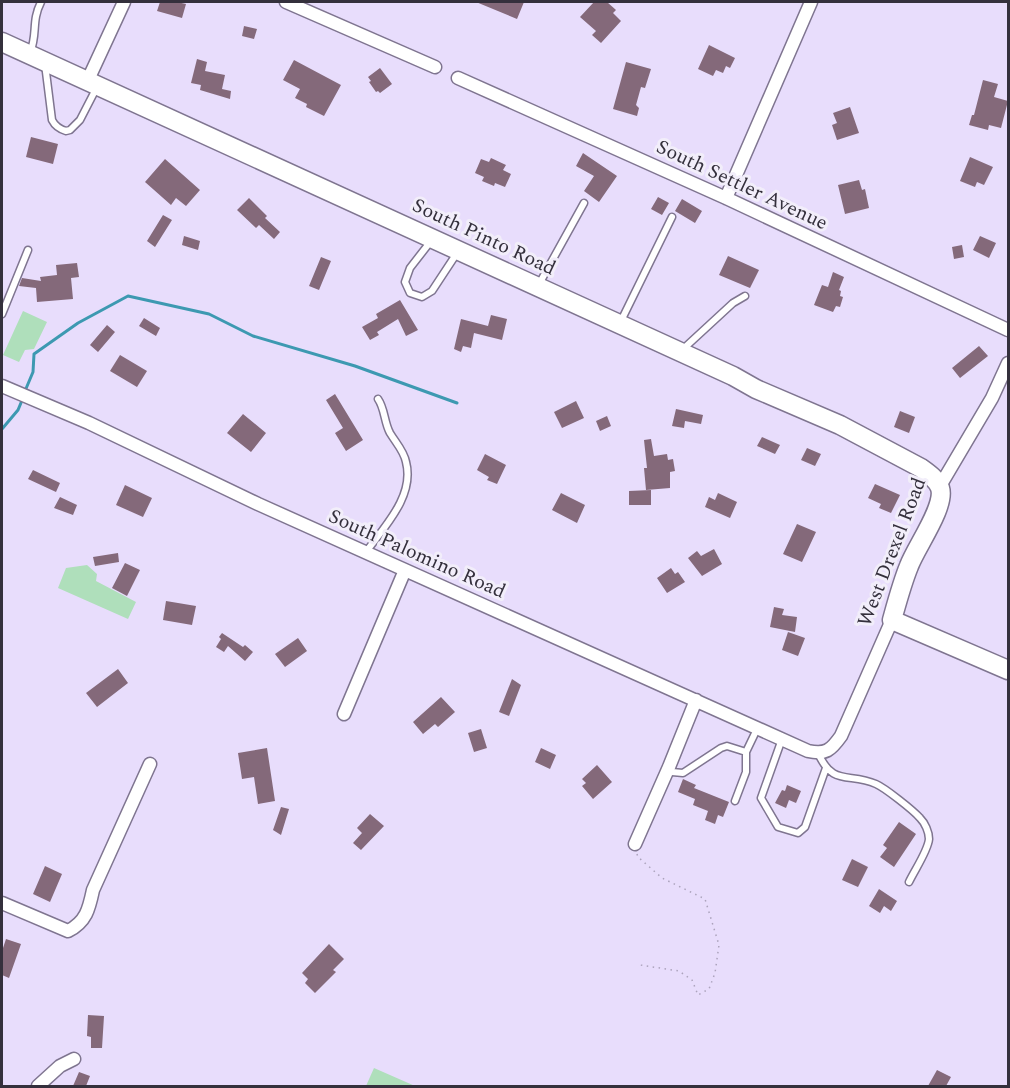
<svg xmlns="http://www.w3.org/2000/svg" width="1010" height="1088" font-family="Spectral,serif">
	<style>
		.green { fill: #afdfbb }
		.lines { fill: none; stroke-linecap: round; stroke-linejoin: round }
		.stream { stroke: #3d99b1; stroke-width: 3 }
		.building { fill: #84697a }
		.lane-casing { stroke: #7f7590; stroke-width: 9 }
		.street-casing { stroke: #7f7590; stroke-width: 15 }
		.secondary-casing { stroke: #7f7590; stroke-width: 21 }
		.path { stroke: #aca3bc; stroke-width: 1.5; stroke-dasharray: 1.5 4.5; stroke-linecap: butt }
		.lane { stroke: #fff; stroke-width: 6 }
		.street { stroke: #fff; stroke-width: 12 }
		.secondary { stroke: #fff; stroke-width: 18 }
		.labels { text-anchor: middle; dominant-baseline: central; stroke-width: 6; stroke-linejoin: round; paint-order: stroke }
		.street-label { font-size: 20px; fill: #34303c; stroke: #f2eefa }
	</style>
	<rect width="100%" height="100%" fill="#e8ddfc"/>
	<path class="green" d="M23,311L47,322L34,349L25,350L19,362L3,355Z
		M87,565L97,574L96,581L136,602L128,619L58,588L66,568Z
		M374,1068L415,1086H366Z"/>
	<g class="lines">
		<path class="stream" d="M25,391L33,372L34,354L78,323L128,296L209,314L253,336L355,366L457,403
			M2,429L18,410L23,398"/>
	</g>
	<path class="building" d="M160,2H177L186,4L182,18L157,11Z
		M476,2H524L517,19Z
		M594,2H607L616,10L613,13L621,21L601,43L592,35L596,31L580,17Z
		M244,26L257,29L254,39L242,36Z
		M709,45L735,58L730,68L726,66L723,73L716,70L713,76L698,69Z
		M197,59L207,62L205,71L225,75L222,89L231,91L230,99L200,90L201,85L191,83Z
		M294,60L341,85L324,116L306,107L307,104L295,98L300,89L283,80Z
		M626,62L651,69L645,88L641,87L636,105L639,108L637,116L613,109Z
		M380,68L392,84L380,93L378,91L376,92L369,82L371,81L368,77Z
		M983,80L998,84L994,97L1008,101L1001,128L989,125L988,130L969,125L972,115H974Z
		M850,107L859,133L837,140L832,125L837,123L833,113Z
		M31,137L58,144L53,164L26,157Z
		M583,153L617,176L599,202L584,191L594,176L576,166Z
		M970,157L993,167L984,185L977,182L975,187L960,181Z
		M491,158L506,165L503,170L511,174L505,187L495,183L494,186L482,181L484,177L475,173L481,159L489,162Z
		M165,159L200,190L186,206L176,198L171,205L145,182Z
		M859,180L862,190L865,189L869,208L845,214L838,185Z
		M658,197L669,203L662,215L651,209Z
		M249,198L267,216L265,218L280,232L274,239L259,225L256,228L237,210Z
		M682,199L702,211L695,223L675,211Z
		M163,215L172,220L155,247L147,241Z
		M184,236L200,241L198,250L182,245Z
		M980,236L996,243L989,258L973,250Z
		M962,245L964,257L954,259L952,247Z
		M728,256L759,270L750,288L719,275Z
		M321,257L331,261L319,290L309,286Z
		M77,263L79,277L71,278L73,299L37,302L36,288L19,286L22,278L41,281L40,277L57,275L56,265Z
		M833,272L844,277L839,290L841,291L840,296L843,297L840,307L836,306L833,312L814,305L822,285L828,287Z
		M400,300L418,330L406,336L398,319L377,332L379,335L370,340L362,327L378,318L376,314Z
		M491,315L507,319L502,340L474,333L471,348L463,346L461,352L454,349L461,319L488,326Z
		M144,318L160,328L156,336L139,326Z
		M107,325L115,332L98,352L90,345Z
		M979,346L988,356L960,378L952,368Z
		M120,355L147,371L137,387L110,371Z
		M335,394L363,440L346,451L335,433L343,428L326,400Z
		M576,401L584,418L562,428L554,412Z
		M676,409L703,415L701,424L685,421L684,428L672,426Z
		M900,411L915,417L909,433L894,427Z
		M243,414L266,433L251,452L227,433Z
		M607,416L611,426L600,431L596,421Z
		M762,437L780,445L775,454L757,446Z
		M651,439L654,456L667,454L668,460L673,459L675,471L670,472V488L646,490L644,468H647L644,440Z
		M807,448L821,454L815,466L801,460Z
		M485,454L506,465L497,484L487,480L489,477L477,470Z
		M33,470L60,483L56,492L28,479Z
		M875,484L900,495L891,513L879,508L881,504L868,498Z
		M125,485L152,498L143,517L116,505Z
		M651,490V505H629V491Z
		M561,493L585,505L577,523L552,510Z
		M718,493L737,502L730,518L705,507L709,497L715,500Z
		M60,497L77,505L73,515L54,508Z
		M797,524L816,532L802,562L783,554Z
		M714,549L722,564L702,576L688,558L697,551L701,556Z
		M118,553L119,562L95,566L93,557Z
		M125,563L140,570L127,596L112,588Z
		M671,568L675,574L678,572L685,582L667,593L657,578Z
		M166,601L196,606L192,625L163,620Z
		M774,607L784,609L782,615L797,617L795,632L770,627Z
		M788,632L805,638L798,656L782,650Z
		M222,633L243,647L245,645L253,652L245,661L228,646L224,652L216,647L221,639L219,637Z
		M298,638L307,651L285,667L275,654Z
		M118,669L128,683L97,707L86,693Z
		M512,679L521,685L509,716L499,712Z
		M441,697L455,712L438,727L435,724L423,734L413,722Z
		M481,729L487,748L474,752L468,733Z
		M267,748L275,801L258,804L254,777L242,779L238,753Z
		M541,748L556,755L550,769L535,762Z
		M597,765L612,782L593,799L582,786L586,783L582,779Z
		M683,779L696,785L694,788L729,802L723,817L718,815L715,824L705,820L708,811L693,805L695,799L678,792Z
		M787,785L801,791L796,803L789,800L786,808L775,803L782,790L785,791Z
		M281,807L289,809L281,835L273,830Z
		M370,814L384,826L361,850L353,843L362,833L357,828Z
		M899,822L916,834L894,867L880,857L887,848L883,845Z
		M852,859L868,867L858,887L842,880Z
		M45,866L62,874L50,902L33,894Z
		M879,889L897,901L891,911L884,906L880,913L869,906Z
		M6,939L21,944L9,978L2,975V951Z
		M329,944L344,959L333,970L336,972L315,993L305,983L308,979L302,973Z
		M88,1015L104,1016L102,1048H91V1037L87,1036Z
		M937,1070L951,1077L946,1086H928Z
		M79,1072L90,1076L86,1086H73Z"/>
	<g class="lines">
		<g class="lane-casing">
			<path id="lane" d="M30,53C38,33 31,22 41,2
				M45,64L52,120C55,126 59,129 66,131L70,130L80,120L97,87
				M431,241L410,268L405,282L410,293L422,297L432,291L457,253
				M538,286L584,203
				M2,314L28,250
				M621,321L672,217
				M682,350L733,303L745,296
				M366,552C384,527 415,496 406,462C404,451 396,443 390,433C384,422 385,409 378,399
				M782,739L761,798L778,827L798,833L805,827L826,768
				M818,753C833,787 849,772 876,784C885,788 913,810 920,818C925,823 929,832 929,839C928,851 914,871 909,882
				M670,768L672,772L683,773L721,748L727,746L746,752L758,727
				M735,801L746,772V752"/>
		</g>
		<g class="street-casing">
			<path id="street" d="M286,2L435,67
				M458,78L726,198L1008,330
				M87,82L124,2
				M726,198L811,2
				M2,386L89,423L258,504L808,751C826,755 831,750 841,736L892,620
				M940,486L992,398L1008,363
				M344,714L405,570
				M635,844L669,767L696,700
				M2,903L68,931C86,922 89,909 93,890L150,764
				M38,1086L60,1066L74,1059"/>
		</g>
		<g class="secondary-casing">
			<path id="secondary" d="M2,42L733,376L756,389L840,425L921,468C928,473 937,479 940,488C946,506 916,547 909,566C902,583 897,602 892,620L1008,670"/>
		</g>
		<path class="path" d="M637,854L638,857L662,878L705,899L719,945L715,973L709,989L698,995L692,980L679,971L640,965"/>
		<use href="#lane" class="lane"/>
		<use href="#street" class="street"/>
		<use href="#secondary" class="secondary"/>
	</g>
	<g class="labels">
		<g class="street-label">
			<text transform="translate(742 185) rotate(25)">South Settler Avenue</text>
			<text transform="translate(484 237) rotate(25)">South Pinto Road</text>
			<text transform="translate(892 552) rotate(-69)">West Drexel Road</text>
			<text transform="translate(417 554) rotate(24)">South Palomino Road</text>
		</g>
	</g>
	<rect width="1010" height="1088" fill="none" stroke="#34303c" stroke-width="6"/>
</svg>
